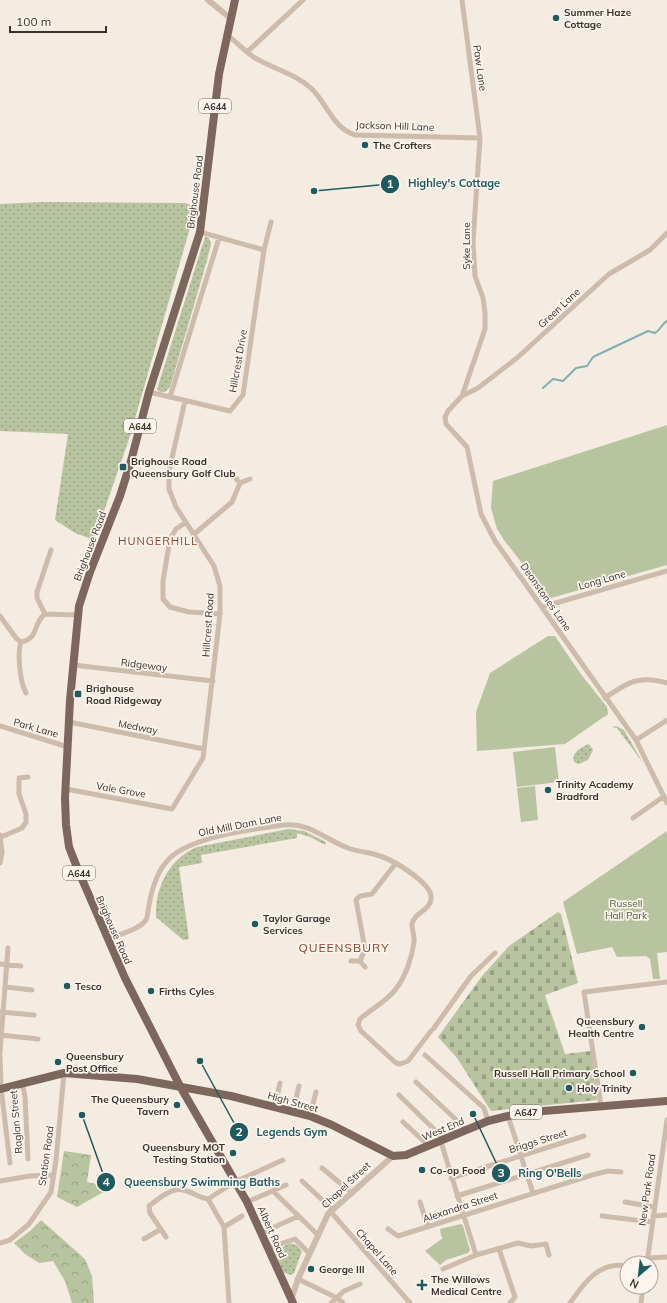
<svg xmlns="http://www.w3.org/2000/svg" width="667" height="1303" font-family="Mulish,sans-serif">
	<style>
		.grass { fill: url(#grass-dots) }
		.forest { fill: url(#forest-crowns) }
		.cemetery { fill: url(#cemetery-stones) }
		.park { fill: #b8c4a0 }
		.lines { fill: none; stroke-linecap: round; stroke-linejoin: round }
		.stream { stroke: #7fb0b2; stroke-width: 2 }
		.minor { stroke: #cdbbac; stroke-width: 5 }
		.tertiary { stroke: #cdbbac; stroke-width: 6 }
		.primary { stroke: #7d675c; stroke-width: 8 }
		.poi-dot { fill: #1f5a5e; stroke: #fbf5ee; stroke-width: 1.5 }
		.labels { text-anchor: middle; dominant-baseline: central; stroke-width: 3.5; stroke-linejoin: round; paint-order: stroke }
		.shield { fill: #fbf5ee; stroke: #756b66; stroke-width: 1 }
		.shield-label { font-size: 9px; font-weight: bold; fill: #3b302b }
		.poi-label { font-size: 10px; font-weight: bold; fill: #3b302b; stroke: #fbf5ee; text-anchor: start }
		.street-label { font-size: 10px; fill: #3b302b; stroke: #fbf5ee }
		.park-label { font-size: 10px; fill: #4a5a2e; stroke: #fbf5ee }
		.neighbourhood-label { font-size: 11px; letter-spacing: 1px; fill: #8c3b22; stroke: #fbf5ee }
		.quarter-label { font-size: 12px; letter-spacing: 1px; fill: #8c3b22; stroke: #fbf5ee }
		.leader { fill: none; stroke: #1f5a5e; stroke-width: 1.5 }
		.callout-dot { fill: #1f5a5e; stroke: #fbf5ee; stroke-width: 1.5 }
		.mark-label { font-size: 12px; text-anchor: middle; font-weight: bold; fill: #fff }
		.callout-label { font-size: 11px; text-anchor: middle; font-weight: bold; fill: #1f5a5e; stroke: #fbf5ee; stroke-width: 3.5; stroke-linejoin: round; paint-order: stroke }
	</style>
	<defs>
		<pattern id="grass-dots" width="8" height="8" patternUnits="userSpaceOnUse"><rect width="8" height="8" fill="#b8c4a0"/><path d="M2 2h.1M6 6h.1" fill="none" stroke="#97a083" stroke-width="1.8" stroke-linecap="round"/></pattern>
		<pattern id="forest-crowns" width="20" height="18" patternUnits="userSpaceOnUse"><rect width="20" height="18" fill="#b8c4a0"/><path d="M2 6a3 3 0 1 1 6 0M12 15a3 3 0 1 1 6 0" fill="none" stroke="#97a083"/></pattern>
		<pattern id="cemetery-stones" width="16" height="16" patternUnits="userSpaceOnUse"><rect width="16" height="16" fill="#b8c4a0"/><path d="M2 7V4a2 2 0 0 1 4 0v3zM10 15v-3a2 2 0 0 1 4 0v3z" fill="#97a083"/></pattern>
	</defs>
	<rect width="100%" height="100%" fill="#f4ebe1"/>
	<path class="grass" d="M43,202L185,203L196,207L129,439L94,540L75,533L55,520L68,434L0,431V204Z
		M205,237L209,238L211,244L206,264L170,387L165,392H160L157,389Z
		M580,673L607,707L608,714L605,717L606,712Z
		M616,726L624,730L643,763L617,728L612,727Z
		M589,744L593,750L588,760L579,764L574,762C571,753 581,747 589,744Z
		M289,829L304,831L326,842L325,845L310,837L297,833V838L201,855L202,863L179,867L189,939L183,940L156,917C155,887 169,859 197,847Z
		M290,1243L297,1245L302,1251L294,1273L291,1275L282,1272L275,1251Z"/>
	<path class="forest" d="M64,1151L91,1155L87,1182L112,1187L77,1207L57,1197Z
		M41,1220L85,1259L92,1276L94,1303H72L65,1281L53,1261L39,1263L25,1254L14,1243L30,1231Z"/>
	<path class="cemetery" d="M558,912L561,914L578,983L545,995L565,1054L591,1051L597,1100L491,1111L457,1058L438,1037L482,976L509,946Z"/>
	<path class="park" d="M667,425V565L551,598L547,597L538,588L529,572L504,540L497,529L491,508L493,481Z
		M548,636H555L608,714L565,744L477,751L476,712L490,673Z
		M555,747L559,782L517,787L513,752Z
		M535,786L538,820L521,822L517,788Z
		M667,831V952L657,953L660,979H653L650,959L646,956L617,957L612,947L577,954L563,902Z
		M461,1224L463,1226L470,1250L468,1253L446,1260L440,1265L425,1251L443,1238L441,1236L440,1229Z"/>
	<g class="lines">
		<path class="stream" d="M543,388L553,379L563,381L576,368L587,366L593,357L648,331L655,333C661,330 661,324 667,321"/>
		<path class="minor" d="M462,0L480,138L473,242L475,276L483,298L485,313V329L462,396
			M227,35C237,42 245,52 255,58C274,69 296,74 312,89C327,104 333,128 355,135L480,138
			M247,52L303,0
			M200,232L264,250
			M667,233L650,250L609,274L517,358L478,388L462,396L448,411L445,417L446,424L467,447L481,514L495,541L636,740L667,803
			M149,392L230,411L243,395L264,250L271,222
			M170,397L219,238
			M233,475L240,483
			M185,523L176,529L170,539L163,581V599L170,607L189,612L220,614
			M193,535L232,502L240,483L250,479
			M542,607L667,571
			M45,614L37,598V592L51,550
			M0,616L16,638L21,642C40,638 32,624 45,614L78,615
			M21,642C17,654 20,682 26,693
			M73,665L213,681
			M605,698C628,682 638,675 667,683
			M69,722L204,749
			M0,726L68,747
			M636,740L667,720
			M66,789L172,809L203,758L220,614V586L214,566L176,507L169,489V471L185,401
			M633,818L663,797
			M0,835L2,852L0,863
			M1,837L22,828L26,822V814L19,794V778L28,777
			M108,939C119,934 139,930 146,920C148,916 148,909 149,905C152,888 157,870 170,858C191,837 253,829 284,825C309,822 326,840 348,848C358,852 370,852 380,856C393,860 434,884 431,899C430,911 414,912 412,924C412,931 415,936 414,942C412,958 405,978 395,990C386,1002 371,1009 360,1019L358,1025L361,1031L396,1063L400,1064L408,1061L431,1031
			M351,961H360L365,949L356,900L360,896L372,894L396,863
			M360,961L365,967
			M0,964L21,966
			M6,987L32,990
			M1,1012L34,1015
			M434,1028L471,976L495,953
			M0,1035L38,1039
			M0,1052L8,948
			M0,1054L1,1088L10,1163
			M425,1055L484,1108L488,1121
			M22,1082L25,1097L28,1159
			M416,1082L467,1130
			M399,1095L445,1140
			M601,1106L584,992L667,982
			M275,1107L280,1083
			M293,1112L299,1086
			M310,1116L316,1092
			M508,1116L533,1193
			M403,1122L429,1146
			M441,1142L476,1255
			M322,1168L352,1193
			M451,1178L584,1136
			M0,1181L30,1176L53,1175
			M302,1181L333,1210
			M273,1191L318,1235
			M457,1196L588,1155
			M208,1199L224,1227
			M247,1202L286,1185
			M420,1202L428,1227
			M625,1202L654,1207
			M331,1212L410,1303
			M602,1216L652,1222
			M653,1216L667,1215
			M388,1229L398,1236L592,1175L608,1171L621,1172
			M261,1233L299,1216
			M166,1237L150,1213L149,1206C158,1199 172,1187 183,1190C192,1192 198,1197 208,1199L235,1182L283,1160
			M144,1239L161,1229
			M0,1243L10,1240L29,1224L51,1192L56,1160L64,1073
			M268,1248L295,1239L309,1253
			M499,1249L515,1297L510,1303
			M648,1258L667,1257
			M647,1263L667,1120
			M443,1269L476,1255L518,1243L531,1246L546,1244L549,1255
			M298,1279L337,1298L343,1303
			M229,1303L224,1227L242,1216
			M331,1303L344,1291L360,1284
			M570,1303C584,1283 599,1261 627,1266
			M641,1303L643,1287"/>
		<path class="tertiary" d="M208,0L230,18
			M291,1300L298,1279L328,1214L393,1156"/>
		<path class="primary" d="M235,0L219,74L200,232L149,392L131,461L120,496L90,572L79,606L70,700L65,798L66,825L69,847L78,870L125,978L181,1088L247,1202L293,1303
			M0,1089L64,1073L137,1079L231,1096L310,1116L332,1125L393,1156L406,1155L488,1121L508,1116L531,1112L667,1101"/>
	</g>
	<g class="poi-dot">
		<circle cx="556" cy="18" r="4"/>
		<circle cx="365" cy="145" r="4"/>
		<rect x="119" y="463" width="8" height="8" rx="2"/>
		<rect x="74" y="690" width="8" height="8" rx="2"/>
		<circle cx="548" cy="790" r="4"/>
		<circle cx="255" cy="924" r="4"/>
		<circle cx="67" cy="986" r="4"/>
		<circle cx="151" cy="991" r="4"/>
		<circle cx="642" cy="1027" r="4"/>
		<circle cx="58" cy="1062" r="4"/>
		<circle cx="633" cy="1073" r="4"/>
		<circle cx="569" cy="1088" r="4"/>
		<circle cx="177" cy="1105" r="4"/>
		<circle cx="233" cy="1153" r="4"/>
		<circle cx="422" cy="1170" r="4"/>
		<circle cx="311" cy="1269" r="4"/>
		<path d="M420 1279h4v4h4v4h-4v4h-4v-4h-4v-4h4z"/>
	</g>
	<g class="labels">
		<g class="shield">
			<rect x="199" y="99" width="32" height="14" rx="3"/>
			<rect x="124" y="419" width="32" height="14" rx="3"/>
			<rect x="63" y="866" width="32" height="14" rx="3"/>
			<rect x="510" y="1105" width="32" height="14" rx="3"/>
		</g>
		<g class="shield-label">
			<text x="215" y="106">A644</text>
			<text x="140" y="426">A644</text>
			<text x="79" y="873">A644</text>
			<text x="526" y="1112">A647</text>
		</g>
		<g class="poi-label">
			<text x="564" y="12">Summer Haze<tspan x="564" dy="12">Cottage</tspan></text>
			<text x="373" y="145">The Crofters</text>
			<text x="131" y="461">Brighouse Road<tspan x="131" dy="12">Queensbury Golf Club</tspan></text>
			<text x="86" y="688">Brighouse<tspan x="86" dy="12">Road Ridgeway</tspan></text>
			<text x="556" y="784">Trinity Academy<tspan x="556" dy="12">Bradford</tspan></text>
			<text x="263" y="918">Taylor Garage<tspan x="263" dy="12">Services</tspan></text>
			<text x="75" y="986">Tesco</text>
			<text x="159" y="991">Firths Cyles</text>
			<text x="634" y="1021" text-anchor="end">Queensbury<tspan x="634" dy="12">Health Centre</tspan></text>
			<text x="66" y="1056">Queensbury<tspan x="66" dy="12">Post Office</tspan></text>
			<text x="625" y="1073" text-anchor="end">Russell Hall Primary School</text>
			<text x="577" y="1088">Holy Trinity</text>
			<text x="169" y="1099" text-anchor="end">The Queensbury<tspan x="169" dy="12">Tavern</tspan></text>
			<text x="225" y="1147" text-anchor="end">Queensbury MOT<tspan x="225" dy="12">Testing Station</tspan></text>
			<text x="430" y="1170">Co-op Food</text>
			<text x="319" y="1269">George III</text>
			<text x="431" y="1279">The Willows<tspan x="431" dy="12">Medical Centre</tspan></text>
		</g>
		<g class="street-label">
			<text transform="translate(480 68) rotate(82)">Paw Lane</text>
			<text transform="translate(395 126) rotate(2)">Jackson Hill Lane</text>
			<text transform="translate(195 192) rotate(-83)">Brighouse Road</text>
			<text transform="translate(466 246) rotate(-90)">Syke Lane</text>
			<text transform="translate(559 308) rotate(-43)">Green Lane</text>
			<text transform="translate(238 361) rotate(-80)">Hillcrest Drive</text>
			<text transform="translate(90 546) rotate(-69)">Brighouse Road</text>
			<text transform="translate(602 580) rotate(-16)">Long Lane</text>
			<text transform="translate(546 597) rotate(55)">Deanstones Lane</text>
			<text transform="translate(208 625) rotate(-86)">Hillcrest Road</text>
			<text transform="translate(144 665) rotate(7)">Ridgeway</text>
			<text transform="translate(138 727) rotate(11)">Medway</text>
			<text transform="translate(36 728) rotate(16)">Park Lane</text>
			<text transform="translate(121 790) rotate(10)">Vale Grove</text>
			<text transform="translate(240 825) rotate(-11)">Old Mill Dam Lane</text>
			<text transform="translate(114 930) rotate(66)">Brighouse Road</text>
			<text transform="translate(293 1102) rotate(16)">High Street</text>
			<text transform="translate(16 1122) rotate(-95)">Raglan Street</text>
			<text transform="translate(443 1129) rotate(-23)">West End</text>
			<text transform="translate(538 1141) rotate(-17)">Briggs Street</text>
			<text transform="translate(46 1156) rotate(-82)">Station Road</text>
			<text transform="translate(346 1185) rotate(-43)">Chapel Street</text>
			<text transform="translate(647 1190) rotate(-82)">New Park Road</text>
			<text transform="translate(460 1207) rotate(-18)">Alexandra Street</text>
			<text transform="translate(272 1232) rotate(66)">Albert Road</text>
			<text transform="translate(377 1252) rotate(49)">Chapel Lane</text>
		</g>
		<g class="park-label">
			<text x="626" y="903">Russell<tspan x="626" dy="12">Hall Park</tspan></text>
		</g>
		<g class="neighbourhood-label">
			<text x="158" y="541">HUNGERHILL</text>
		</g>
		<g class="quarter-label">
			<text x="344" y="947">QUEENSBURY</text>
		</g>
	</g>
	<path class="leader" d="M314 191L390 184M200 1061L239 1132M473 1114L501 1173M82 1115L106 1182"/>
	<g class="callout-dot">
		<circle cx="314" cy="191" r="4"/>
		<circle cx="200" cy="1061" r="4"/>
		<circle cx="473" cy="1114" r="4"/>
		<circle cx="82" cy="1115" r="4"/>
		<circle cx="390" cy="184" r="10"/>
		<circle cx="239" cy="1132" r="10"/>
		<circle cx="501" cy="1173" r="10"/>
		<circle cx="106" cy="1182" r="10"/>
	</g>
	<g class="mark-label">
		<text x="390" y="188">1</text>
		<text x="239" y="1136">2</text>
		<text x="501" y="1177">3</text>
		<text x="106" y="1186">4</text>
	</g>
	<g class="callout-label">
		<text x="454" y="187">Highley's Cottage</text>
		<text x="292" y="1136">Legends Gym</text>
		<text x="550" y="1177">Ring O'Bells</text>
		<text x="202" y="1186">Queensbury Swimming Baths</text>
	</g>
	<g transform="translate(639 1275) rotate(208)"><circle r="19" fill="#fbf5ee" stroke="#aea6a0"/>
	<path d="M0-3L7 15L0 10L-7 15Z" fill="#1f5a5e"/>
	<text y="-6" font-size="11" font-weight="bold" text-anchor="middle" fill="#3b302b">N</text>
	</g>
	<path d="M10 26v6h96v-6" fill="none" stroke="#3b302b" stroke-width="2"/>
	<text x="16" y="26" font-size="12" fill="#3b302b" stroke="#fbf5ee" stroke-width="3" paint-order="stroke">100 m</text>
</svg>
